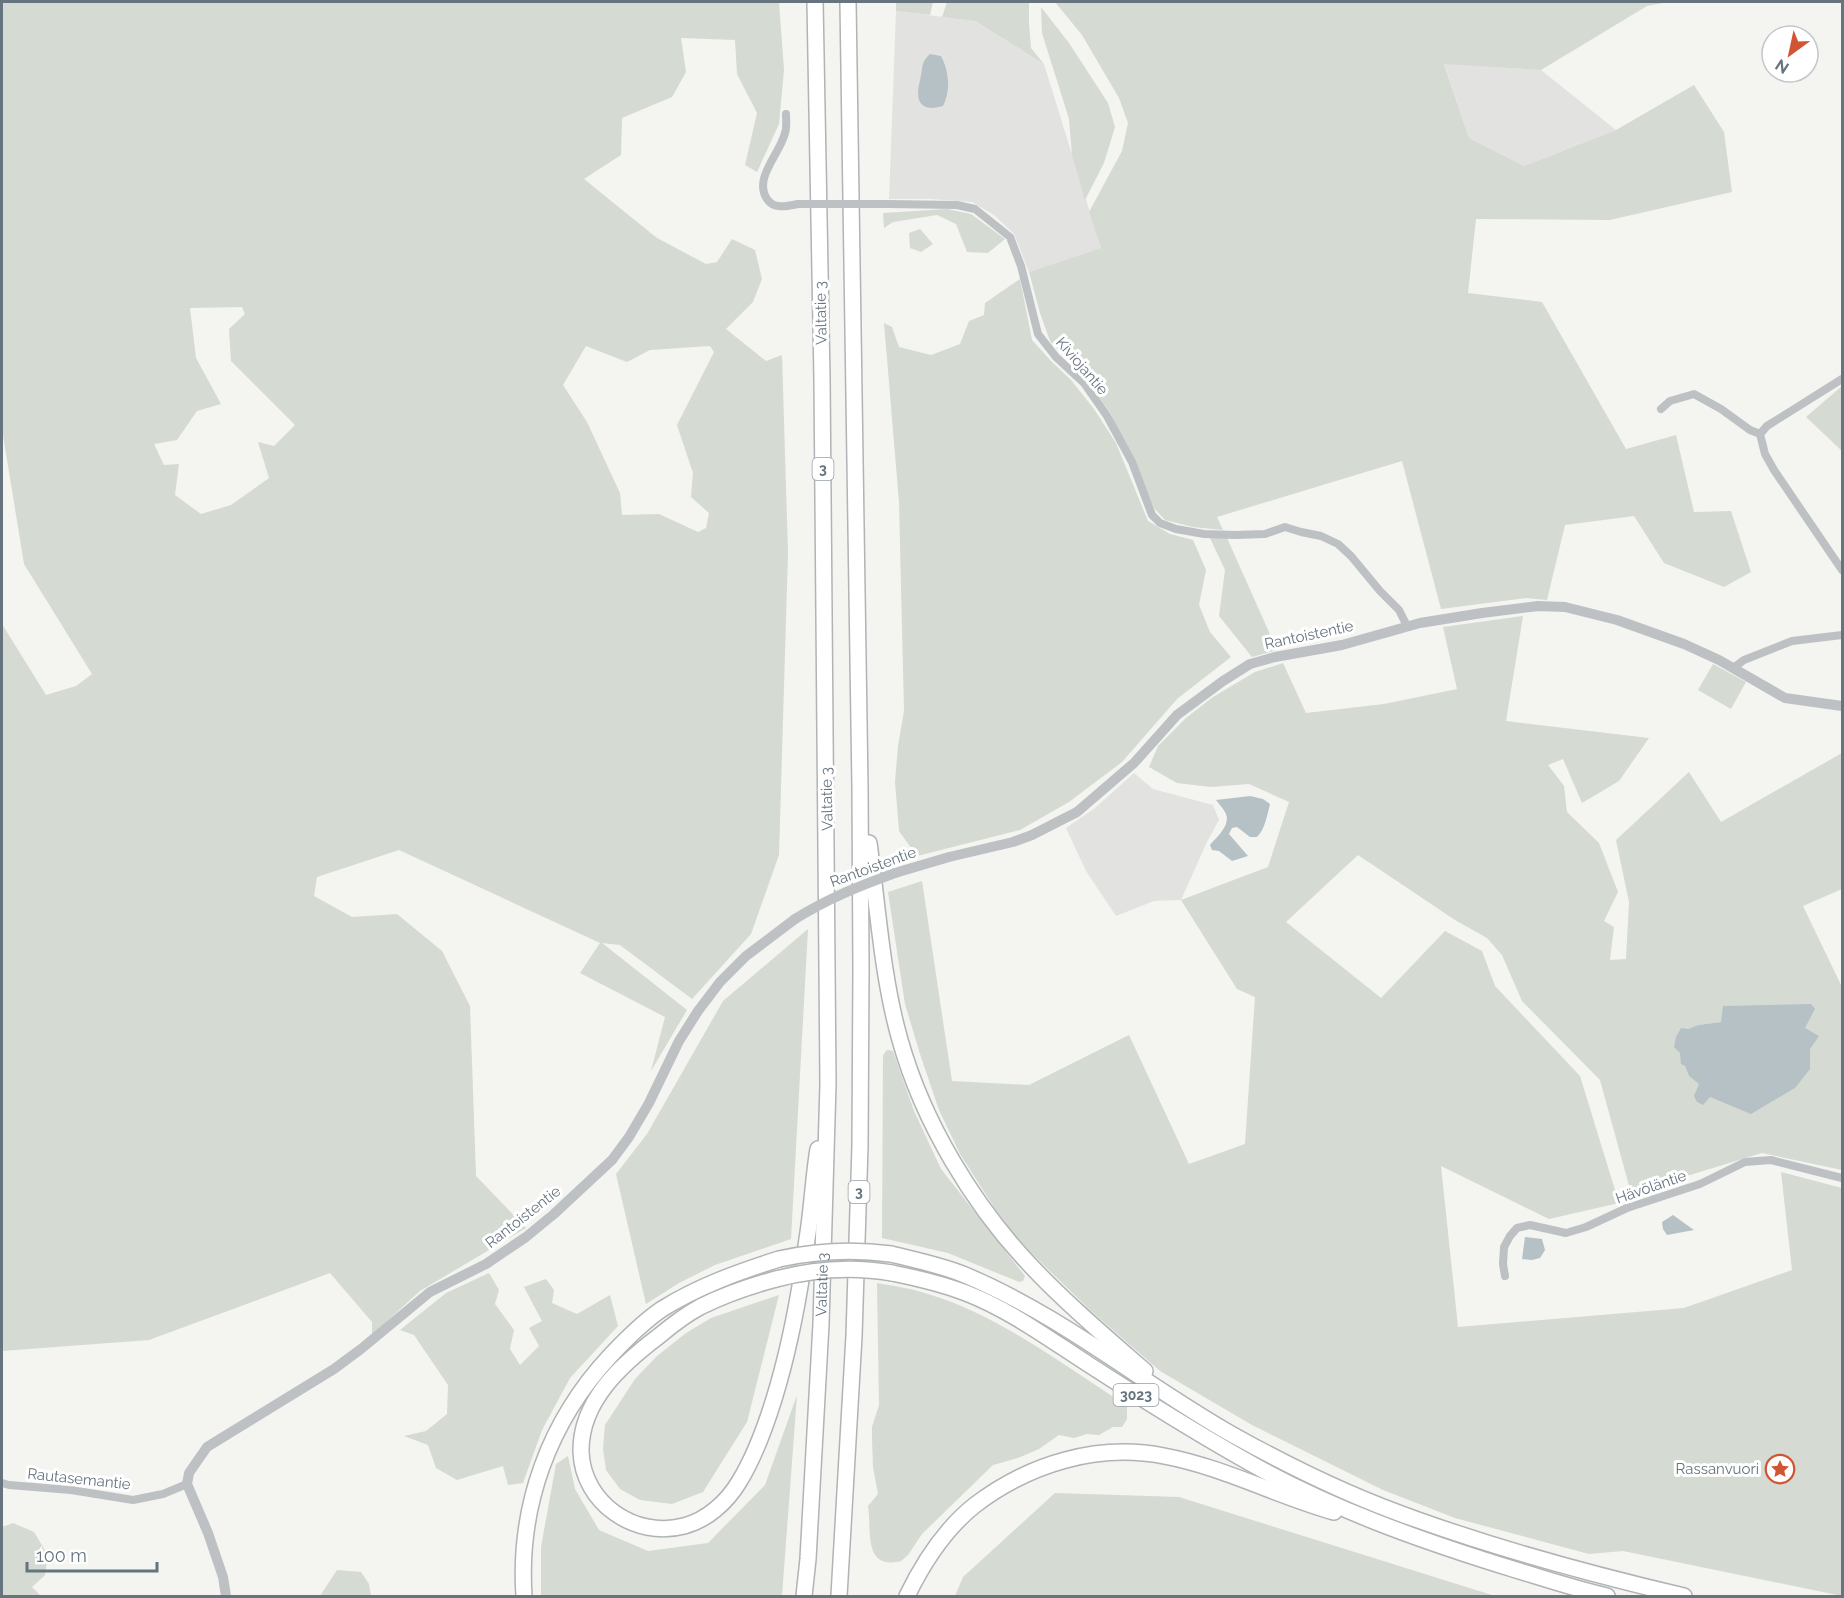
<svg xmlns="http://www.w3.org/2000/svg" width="1844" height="1598" font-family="Raleway,sans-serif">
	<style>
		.built { fill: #e2e3e1 }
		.green { fill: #d5dad2; fill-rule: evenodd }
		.water { fill: #b6c1c5 }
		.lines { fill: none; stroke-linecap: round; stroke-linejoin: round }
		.motorway-casing { stroke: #b0b4b6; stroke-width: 18 }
		.minor { stroke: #bdc1c4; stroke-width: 8 }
		.tertiary { stroke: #bdc1c4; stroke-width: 10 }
		.motorway { stroke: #fff; stroke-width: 15 }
		.motorway-bridge-casing { stroke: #b0b4b6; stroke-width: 18; stroke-linecap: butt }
		.minor-bridge { stroke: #bdc1c4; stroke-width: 8 }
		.tertiary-bridge { stroke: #bdc1c4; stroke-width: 10 }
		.motorway-bridge { stroke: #fff; stroke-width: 15 }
		.labels { text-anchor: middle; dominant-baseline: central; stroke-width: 6; stroke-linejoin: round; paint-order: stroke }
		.shield { fill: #fff; stroke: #949ea5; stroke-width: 1.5 }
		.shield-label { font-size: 14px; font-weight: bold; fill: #66747f }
		.street-label { font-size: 15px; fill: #66747f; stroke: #fff }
		.poi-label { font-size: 15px; fill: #66747f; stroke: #fff; text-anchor: end }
	</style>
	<rect width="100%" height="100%" fill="#f4f4f1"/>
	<path class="built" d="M896,11L975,21L1044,64L1101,248L1029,272L1014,234L994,215L972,202L930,199H889Z
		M1444,63L1541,70L1616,130L1524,166L1469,138Z
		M1134,773L1153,789L1213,805L1219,820L1207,842L1181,900L1154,901L1116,916L1086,871L1066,828L1095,808Z"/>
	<path class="green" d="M2,2H779L784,70L779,124L757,172L745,165L757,113L737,74L735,40L681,38L686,72L672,97L622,118L621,155L584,179L657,238L706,264L717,262L732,239L755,250L762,279L753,302L726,329L766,361L782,355L788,552L779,855L751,934L692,999L620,945L602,943L687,1010L651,1071L665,1017L580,973L600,943L399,850L317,877L314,896L352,917L397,914L442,951L470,1006L476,1176L526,1228L420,1291L372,1335V1322L330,1273L149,1340L2,1351V624L46,695L76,686L92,674L24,564L2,429ZM242,307L245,314L229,329L231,361L295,425L274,446L258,442L269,478L231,505L201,514L175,495L179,464L164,465L154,444L177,440L197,411L221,404L196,358L190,308ZM710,346L714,352L677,425L693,473L691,497L709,513L706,528L698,532L659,514L622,515L620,493L587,422L563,385L586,346L627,362L650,350Z
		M896,2H933L930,15L896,11Z
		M947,2H1029V23L1031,48L1044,64L975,21L942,17Z
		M1055,2H1668L1647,6L1541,70L1444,64L1469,138L1524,166L1616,130L1694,85L1724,132L1732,192L1610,220L1476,219L1468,293L1542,302L1626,449L1676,435L1694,512L1731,511L1751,572L1724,587L1664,563L1634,516L1565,525L1547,600L1526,598L1441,609L1402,461L1217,517L1223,530L1193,527L1165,520L1154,508L1111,414L1093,389L1050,341L1040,313L1029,272L1101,248L1089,212L1122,151L1128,123L1119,98L1082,35Z
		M1041,7L1069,43L1108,103L1115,127L1104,163L1085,200L1072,155L1069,119L1042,33Z
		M947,209L971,214L1005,239L988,253L967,252L956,224L937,215L893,222L884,228L883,213Z
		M920,229L933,244L921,252L910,248L909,233Z
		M1020,279L1032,340L1051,361L1071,380L1094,409L1116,443L1148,521L1170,534L1193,540L1206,570L1199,605L1210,632L1231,657L1177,699L1122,762L1069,802L1020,830L917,856L899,831L895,782L898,746L904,711L899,502L884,323L892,327L899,347L931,355L960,344L969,321L984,315L985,303Z
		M1842,386V451L1806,417Z
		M1210,538H1227L1277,650L1252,657L1219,616L1225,570Z
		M1523,616L1506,721L1649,738L1619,781L1582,803L1563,759L1548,765L1564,786L1567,812L1599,843L1618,892L1604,921L1614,927L1610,960L1626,959L1629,902L1616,840L1689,772L1721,822L1842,753V889L1803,906L1842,987V1170L1762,1153L1631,1193L1600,1080L1522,1001L1502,955L1487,938L1455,920L1358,855L1286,922L1381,998L1445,931L1482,951L1495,986L1580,1076L1619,1203L1549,1219L1441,1166L1458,1327L1684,1308L1792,1270L1781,1172L1842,1188V1596L1623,1551L1589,1554L1455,1518L1383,1490L1252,1425L1160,1371L1091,1311L1022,1244L997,1212L960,1154L939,1110L920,1054L905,1004L888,892L922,881L952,1081L1029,1085L1129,1035L1189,1164L1245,1144L1255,997L1237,989L1181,900L1268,867L1289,802L1249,784L1211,787L1177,783L1149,767L1158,746L1186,718L1213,697L1255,672L1283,663L1306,713L1384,704L1457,689L1443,627ZM1721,1022L1810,1049V1069L1718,1099L1710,1096L1700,1084L1689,1076L1680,1053L1688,1029L1698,1025Z
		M1713,664L1746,682L1731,709L1698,690Z
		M808,929L791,1239L715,1265L679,1283L646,1304L616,1174L647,1134L723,1001Z
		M887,1050L893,1051L914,1111L941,1169L1025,1276L1023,1281L1019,1282L948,1253L882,1238L883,1055Z
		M489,1273L499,1290L495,1304L514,1330L510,1349L520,1365L539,1346L529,1328L542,1321L524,1287L546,1279L554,1290L552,1303L577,1314L610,1295L618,1326L570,1378L542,1430L523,1483L508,1485L503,1466L457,1480L436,1468L428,1445L404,1436L426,1431L447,1414L448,1385L414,1335L400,1330L446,1293Z
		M877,1283C895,1286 914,1289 931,1295C998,1315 1068,1368 1127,1406V1419L1122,1427H1113L1099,1435L1087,1434L1074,1438L1059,1435L1039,1449L1018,1458L993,1465L922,1534L908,1555L901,1561C862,1571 872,1528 868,1506L878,1494L873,1467L872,1438V1427L879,1405Z
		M779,1295L747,1422L703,1492L672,1504L640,1500L620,1489L606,1470L603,1449L605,1425L635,1379L657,1356L686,1333L711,1318Z
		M797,1395L782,1596H541V1547L556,1464L568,1456L575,1489L599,1530L648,1551L708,1543L765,1485Z
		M1055,1493L1179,1497L1495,1596H955L963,1577Z
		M13,1523L34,1532L48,1555L45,1575L32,1587L41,1596H2V1527Z
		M337,1570L361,1572L369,1584L371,1596H320Z"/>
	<path class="water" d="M930,54L941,56C949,71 951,91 943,106C919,113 915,100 920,80C923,69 920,63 930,54Z
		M1250,796L1263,799L1270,804C1267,816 1265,829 1257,837H1250L1237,827L1232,828L1229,834L1248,856L1232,861L1219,851L1212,850L1210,845C1218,836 1232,824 1225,812C1222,807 1219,804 1216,800Z
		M1811,1004L1815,1009L1805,1028L1819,1036L1810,1049V1069L1795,1088L1751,1114L1710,1097L1703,1105L1697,1102L1694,1096L1699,1084L1689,1076L1685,1066L1681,1064L1680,1053L1674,1047L1676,1037L1681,1028L1688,1029L1698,1025L1721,1022L1723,1006Z
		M1673,1215L1694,1230L1667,1235L1663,1229L1662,1222Z
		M1525,1237L1542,1239L1545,1250L1540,1258L1532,1260L1522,1259Z"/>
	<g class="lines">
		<g class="motorway-casing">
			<g id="motorway">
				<path d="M869,843C878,908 882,977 900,1040C923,1122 973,1205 1031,1266C1067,1304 1106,1337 1145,1371"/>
				<path d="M891,1254C915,1260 941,1265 965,1275C1061,1315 1143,1384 1233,1435C1292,1468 1354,1498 1418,1520C1505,1551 1594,1575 1684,1596"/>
				<path d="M892,1273C917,1278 942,1284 966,1293C1010,1310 1049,1339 1088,1364C1139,1397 1190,1429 1243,1459C1328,1508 1422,1541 1516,1570C1546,1579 1576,1589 1607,1596"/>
				<path d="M776,1279C750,1286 724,1295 700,1307C685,1315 671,1326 659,1336C622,1364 580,1401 581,1452C583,1503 635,1539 684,1526C707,1520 727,1502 739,1482C755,1456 765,1428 774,1399C790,1347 800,1293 807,1239C812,1210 813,1179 818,1149"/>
				<path d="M524,1596C518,1506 549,1421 611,1355C627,1338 643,1322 662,1309C699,1286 738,1272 779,1259"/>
				<path id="s1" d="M804,1596L808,1559L821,1324L828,1084L822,379L815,2"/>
				<path d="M839,1596L854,1336L860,1146L861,969L860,788L848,2"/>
				<path d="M907,1596C923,1563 946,1528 975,1505C1029,1464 1097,1443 1164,1456C1223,1467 1277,1496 1334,1512"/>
			</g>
		</g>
		<path class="minor" d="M786,114C786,120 787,128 785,133C780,154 753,178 767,199C774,210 788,206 798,204
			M888,204L957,205L975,209L1010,237L1021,266L1038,334L1056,357L1084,383L1107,416L1132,462L1152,515L1160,523L1176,529L1204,534L1235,535L1265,534L1285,527L1301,532L1321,536L1338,544L1351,556L1380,591L1399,610L1407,626
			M1661,409L1670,401L1694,394L1721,409L1750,430L1760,434L1765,454L1774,470L1842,570
			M1760,434L1767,426L1842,379
			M1733,668L1744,660L1792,641L1842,635
			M1505,1276L1503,1264L1504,1247L1510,1236L1517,1228L1530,1225L1566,1233L1586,1227L1627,1208L1700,1184L1745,1162L1771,1160L1842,1178
			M2,1483L9,1485L71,1490L133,1500L163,1494L187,1484"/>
		<path class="tertiary" d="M895,873L949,857L1013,842L1032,835L1077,812L1134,763L1177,715L1223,681L1250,664L1275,657L1342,645L1420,623L1482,613L1538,606L1565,607L1617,620L1684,644L1719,660L1785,698L1842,706
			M226,1596L223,1577L208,1533L187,1484L189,1473L207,1447L334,1369L361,1349L430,1292L486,1264L526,1237L554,1214L612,1160L629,1137L649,1103L679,1041L698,1011L720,982L746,956L795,919"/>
		<use href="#motorway" class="motorway"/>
		<g class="motorway-bridge-casing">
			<path id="motorway-bridge" d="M779,1259C816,1251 853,1249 891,1254
				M776,1279C814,1269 853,1266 892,1273"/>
		</g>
		<path class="minor-bridge" d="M798,204H888"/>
		<path class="tertiary-bridge" d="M795,919C827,899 859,886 895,873"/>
		<use href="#motorway-bridge" class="motorway-bridge"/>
	</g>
	<defs>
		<g id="sight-ring" transform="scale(1.5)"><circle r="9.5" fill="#fff" stroke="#d25533" stroke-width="1.5"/><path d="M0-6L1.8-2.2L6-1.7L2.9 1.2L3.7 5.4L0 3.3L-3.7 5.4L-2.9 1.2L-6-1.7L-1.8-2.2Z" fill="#d25533"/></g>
	</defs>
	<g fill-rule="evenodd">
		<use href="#sight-ring" x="1780" y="1469"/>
	</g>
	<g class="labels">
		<g class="shield">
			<rect x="812.5" y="458" width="21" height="22" rx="4.5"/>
			<rect x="848.5" y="1181" width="21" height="22" rx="4.5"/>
			<rect x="1113.5" y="1384" width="45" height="22" rx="4.5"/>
		</g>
		<g class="shield-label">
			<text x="823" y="469">3</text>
			<text x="859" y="1192">3</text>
			<text x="1136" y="1395">3023</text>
		</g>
		<g class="street-label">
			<text transform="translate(821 313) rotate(-91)">Valtatie 3</text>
			<text transform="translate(1082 366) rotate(49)">Kiviojantie</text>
			<text transform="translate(1309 635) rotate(-12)">Rantoistentie</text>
			<text transform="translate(827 799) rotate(-91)">Valtatie 3</text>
			<text transform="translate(873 867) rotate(-20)">Rantoistentie</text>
			<text transform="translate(1651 1187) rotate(-19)">Hävöläntie</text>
			<text transform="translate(523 1217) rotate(-38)">Rantoistentie</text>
			<text stroke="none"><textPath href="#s1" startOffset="312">Valtatie 3</textPath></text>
			<text transform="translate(79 1479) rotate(6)">Rautasemantie</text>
		</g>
		<g class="poi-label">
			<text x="1759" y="1469">Rassanvuori</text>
		</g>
	</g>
	<rect width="1844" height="1598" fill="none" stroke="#66747f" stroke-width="6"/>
	<g transform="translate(1790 54) rotate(213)"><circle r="28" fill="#ffffff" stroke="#c2c7cc" stroke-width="1.5"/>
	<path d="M0-4.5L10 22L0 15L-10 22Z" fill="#d25533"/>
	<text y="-9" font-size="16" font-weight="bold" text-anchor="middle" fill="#66747f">N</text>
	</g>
	<path d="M27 1562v9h130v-9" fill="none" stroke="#66747f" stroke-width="3"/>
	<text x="36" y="1562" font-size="18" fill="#66747f" stroke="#ffffff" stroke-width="4.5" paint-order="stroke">100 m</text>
</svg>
